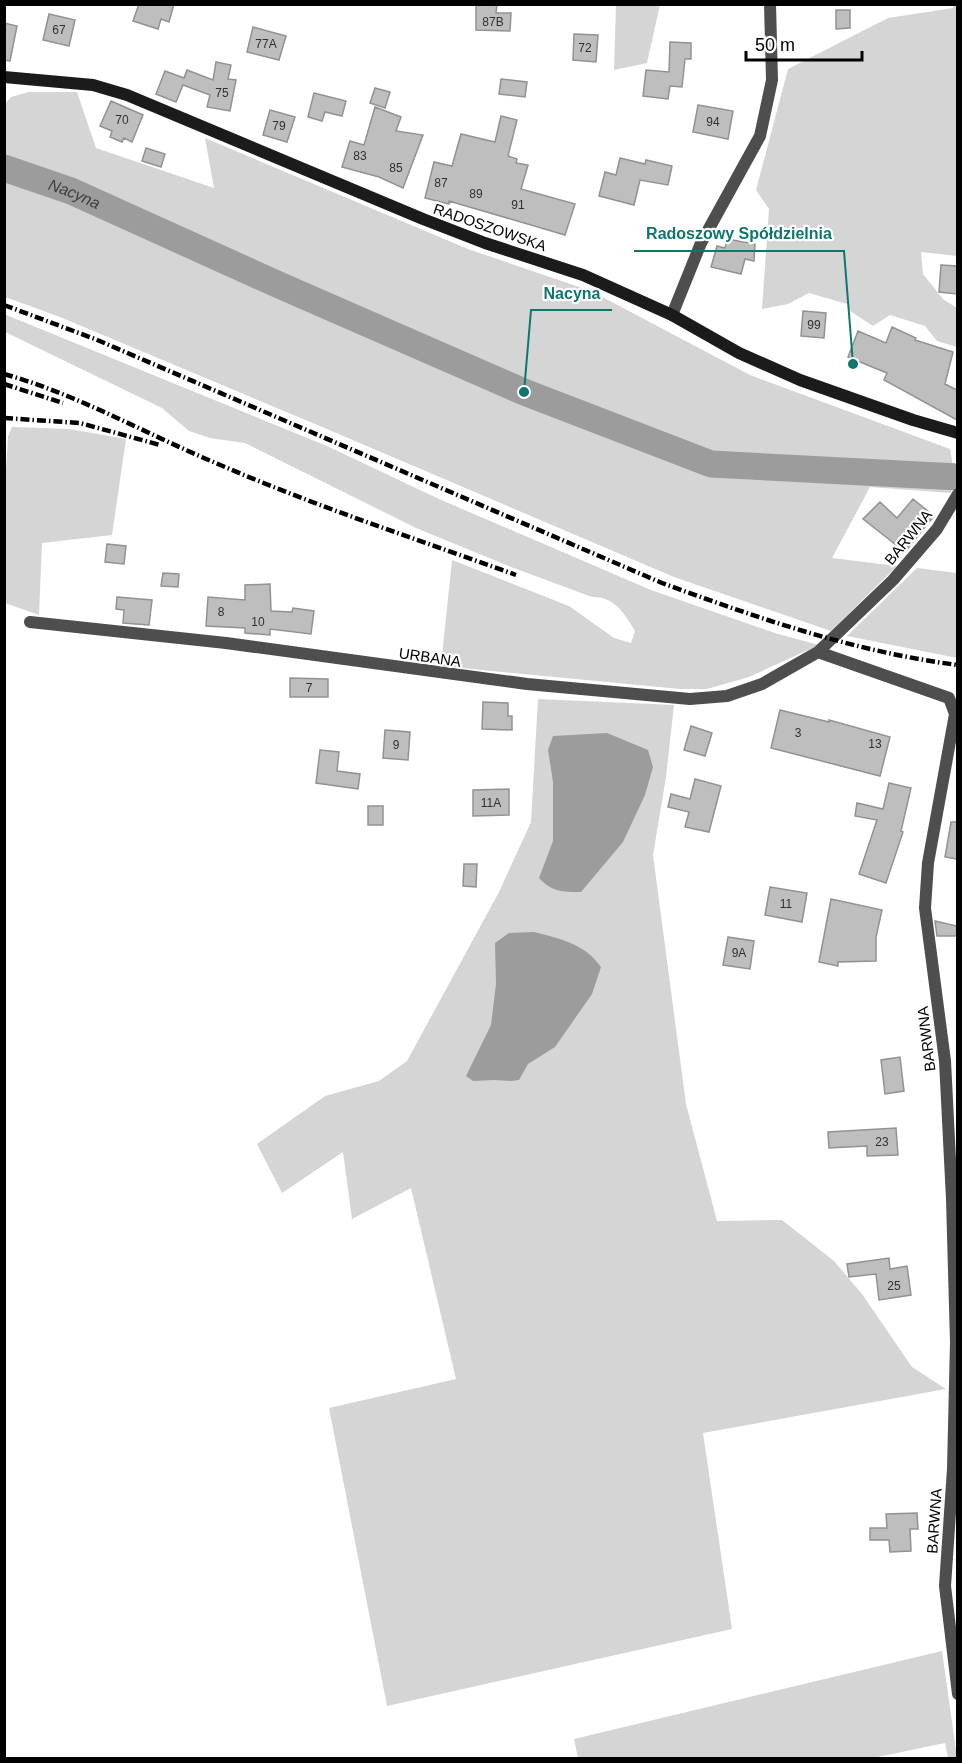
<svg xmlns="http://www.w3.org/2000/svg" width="962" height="1763" font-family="Arial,sans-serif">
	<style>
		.green { fill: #d5d5d5 }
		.water { fill: #9c9c9c }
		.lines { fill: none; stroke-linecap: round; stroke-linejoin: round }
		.river { stroke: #9c9c9c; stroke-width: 27 }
		.building { fill: #bebebe; stroke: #929292; stroke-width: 1.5 }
		.street { stroke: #4e4e4e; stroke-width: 12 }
		.secondary { stroke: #1b1b1b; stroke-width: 12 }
		.rail { stroke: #000; stroke-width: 4.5; stroke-dasharray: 9 3 1.5 3; stroke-linecap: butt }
		.labels { text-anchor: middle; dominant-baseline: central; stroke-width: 4.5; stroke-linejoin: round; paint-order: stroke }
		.number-label { font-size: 12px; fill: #303030 }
		.street-label { font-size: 15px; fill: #000; stroke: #fff }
		.water-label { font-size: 16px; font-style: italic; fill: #3d3d3d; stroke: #fff }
		.leader { fill: none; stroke: #0f766e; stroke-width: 2 }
		.callout-dot { fill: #0f766e; stroke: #fff; stroke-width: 2 }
		.callout-label { font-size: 16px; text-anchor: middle; font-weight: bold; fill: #0f766e; stroke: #fff; stroke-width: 4.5; stroke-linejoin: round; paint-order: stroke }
	</style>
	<rect width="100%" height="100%" fill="#fff"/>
	<path class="green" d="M616,5H660L647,63L614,70Z
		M954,5H958L957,256L921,252L923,274L943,299L957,308V347L937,341L925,326L890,315L873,326L850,311L847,304L809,293L788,304L762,309L769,209L756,190L788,69L888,18L953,8Z
		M29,92H77L96,148L214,188L205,138L468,249L591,291L750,375L950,449L954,472L713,458L527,388L80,187L5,162V104L11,97Z
		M5,174L230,268L525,398L709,468L951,480V493L870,487L832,558L897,566L831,631L674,577L315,424L60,317L5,297Z
		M4,314L327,446L439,499L651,590L778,634L819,645L749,677L707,689H680L441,666L452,560L569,606L614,638L631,643L635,631C625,614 614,596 592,597L511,567L416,528L245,443L210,438L189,431L162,408L5,332Z
		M12,427L69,429L126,439L112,535L42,543L39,615L5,603L4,506L8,436Z
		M917,568L957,573V658L847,636Z
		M538,699L674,705L666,777L653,855L686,1104L717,1221L782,1220L834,1261L862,1294L912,1367L946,1389L703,1433L732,1629L387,1706L329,1408L456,1379L411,1188L352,1219L343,1152L282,1193L257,1144L325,1096L379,1081L407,1061L499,892L531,822Z
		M942,1651L957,1758H948L945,1743L873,1758H578L574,1739Z"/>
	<path class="water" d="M607,733L648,750L653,767L645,795L623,842L581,892C562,892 552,892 539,878L553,841V782L548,750L553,736Z
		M534,932C561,939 585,944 601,967L592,994L555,1047L528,1064L519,1080L511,1081L494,1080L473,1081L466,1076L491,1025L496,984L495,943L509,933Z"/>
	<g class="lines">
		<path class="river" id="s1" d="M4,168L71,191L279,285L524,392L711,464L958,477"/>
	</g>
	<path class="building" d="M139,4H174L169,22L161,19L158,29L133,21Z
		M476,4H497L496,13H511L510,31L476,30Z
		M836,10H850V28L836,29Z
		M49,14L75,20L69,46L43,40Z
		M4,23L17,26L10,61L4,60Z
		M253,27L286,36L279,60L247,52Z
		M574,34L598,35L596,62L573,60Z
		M670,42L691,43V59H685L682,87L670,86L668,99L643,96L646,70L669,72Z
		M216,62L231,65L228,79L236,80L230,111L207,107L210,95L183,85L176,102L156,94L165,71L184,78L187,70L213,80Z
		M501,79L527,82L525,97L499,94Z
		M375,88L390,92L385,108L370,103Z
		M314,93L346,101L342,116L325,112L322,121L308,117Z
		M111,101L143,115L132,142L124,138L122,142L110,137L112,131L100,126Z
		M698,105L733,111L728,139L693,132Z
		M375,107L401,117L396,131L423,135L403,188L379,177L342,167L350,141L364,145Z
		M270,110L295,117L287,142L263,135Z
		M501,116L517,120L508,156L517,159L516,163L528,165L521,189L575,204L565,235L449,201V204L425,198L434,162L452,166L461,134L495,142Z
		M146,148L165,154L161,167L142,161Z
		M620,158L645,164L646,160L672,166L668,185L640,180L634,205L599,196L605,172L616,175Z
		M727,239L755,244L754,261L745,259L741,274L711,267L717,246L725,248Z
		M941,265L957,266V294L939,292Z
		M803,311L826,313L824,338L801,336Z
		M892,327L916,338L915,340L953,352L945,384L957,390V420L884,380L887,373L848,357L858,331L886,343Z
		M913,499L934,516L905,552L863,519L880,502L897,518Z
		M107,544L126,546L124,564L105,562Z
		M163,573L179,574L178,587L161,586Z
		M270,584L271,611L292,612L293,608L314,611L311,634L270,629V635L245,633V628L206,626L208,597L245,600V585Z
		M117,597L152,600L149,625L123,623L124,610L116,609Z
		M290,678L328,679V697H290Z
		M483,702L508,703V716H512V730L482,729Z
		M780,710L829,722V720L890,737L880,776L771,748Z
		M691,726L712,733L705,756L684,750Z
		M385,730L410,732L408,760L383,758Z
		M320,750L339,752L337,771L360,774L358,789L316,783Z
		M695,779L721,786L709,832L685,827L689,812L668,807L671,794L690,799Z
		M889,783L911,788L901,831L903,832L886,883L859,874L877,820L855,816L857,803L883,809Z
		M509,789V815L473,816V790Z
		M368,806H383V825H368Z
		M951,822H957V859L945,857Z
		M464,864H477L476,887L463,886Z
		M770,887L807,893L802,922L765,915Z
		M831,899L882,910L876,937V961L838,962V966L819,962Z
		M935,921L957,926V936H937Z
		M728,937L754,941L750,969L723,965Z
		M900,1057L904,1091L885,1094L881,1060Z
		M896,1128L898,1155L867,1156V1146L829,1148L828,1132Z
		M889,1258L890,1269L907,1266L911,1295L879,1300L876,1274L849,1277L847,1264Z
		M917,1513L918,1529H910L911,1551L890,1552L889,1540H870V1528H887L886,1514Z"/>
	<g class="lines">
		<path class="street" d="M672,315L701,243L760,136L772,80L770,4
			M30,622L226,643L527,684L690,699L727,696L762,684L818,652L893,580L937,529L958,494
			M818,652L949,698L955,714L928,863L925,908L945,1061L952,1199L956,1342L953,1469L945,1586L958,1694"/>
		<path class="secondary" d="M4,77L93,85L127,95L423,219L485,243L583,275L672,315L739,353L800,380L913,420L958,433"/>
		<path class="rail" d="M4,305L95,339L662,583C758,618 855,652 958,665
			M4,374C79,395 146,434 218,464C315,506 416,539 516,575
			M4,384L63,403
			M4,418L80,423L160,445"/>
	</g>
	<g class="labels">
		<g class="number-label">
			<text x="493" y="22">87B</text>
			<text x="59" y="30">67</text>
			<text x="266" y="44">77A</text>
			<text x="585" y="48">72</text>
			<text x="222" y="93">75</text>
			<text x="122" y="120">70</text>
			<text x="713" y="122">94</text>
			<text x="279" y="126">79</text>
			<text x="360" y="156">83</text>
			<text x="396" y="168">85</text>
			<text x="441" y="183">87</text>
			<text x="476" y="194">89</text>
			<text x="518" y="205">91</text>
			<text x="814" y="325">99</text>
			<text x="221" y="612">8</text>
			<text x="258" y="622">10</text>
			<text x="309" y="688">7</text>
			<text x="798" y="733">3</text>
			<text x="875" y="744">13</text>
			<text x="396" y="745">9</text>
			<text x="491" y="803">11A</text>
			<text x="786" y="904">11</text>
			<text x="739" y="953">9A</text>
			<text x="882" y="1142">23</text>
			<text x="894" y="1286">25</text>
		</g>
		<g class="street-label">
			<text transform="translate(490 227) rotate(19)">RADOSZOWSKA</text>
			<text transform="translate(908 537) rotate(-51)">BARWNA</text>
			<text transform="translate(430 657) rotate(8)">URBANA</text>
			<text transform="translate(926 1039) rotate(-97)">BARWNA</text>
			<text transform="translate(934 1521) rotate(-86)">BARWNA</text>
		</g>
		<g class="water-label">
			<text stroke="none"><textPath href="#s1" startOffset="75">Nacyna</textPath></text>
		</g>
	</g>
	<path class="leader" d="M853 364L844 251H634M524 392L531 310H612"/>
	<g class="callout-dot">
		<circle cx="853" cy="364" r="6"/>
		<circle cx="524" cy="392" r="6"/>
	</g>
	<g class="callout-label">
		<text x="739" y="239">Radoszowy Spółdzielnia</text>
		<text x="572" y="299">Nacyna</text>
	</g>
	<rect width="962" height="1763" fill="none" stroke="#000000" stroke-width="12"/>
	<path d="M746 51v9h116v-9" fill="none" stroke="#000000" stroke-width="3"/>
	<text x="755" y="51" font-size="18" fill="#000000" stroke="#ffffff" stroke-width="4.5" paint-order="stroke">50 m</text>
</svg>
